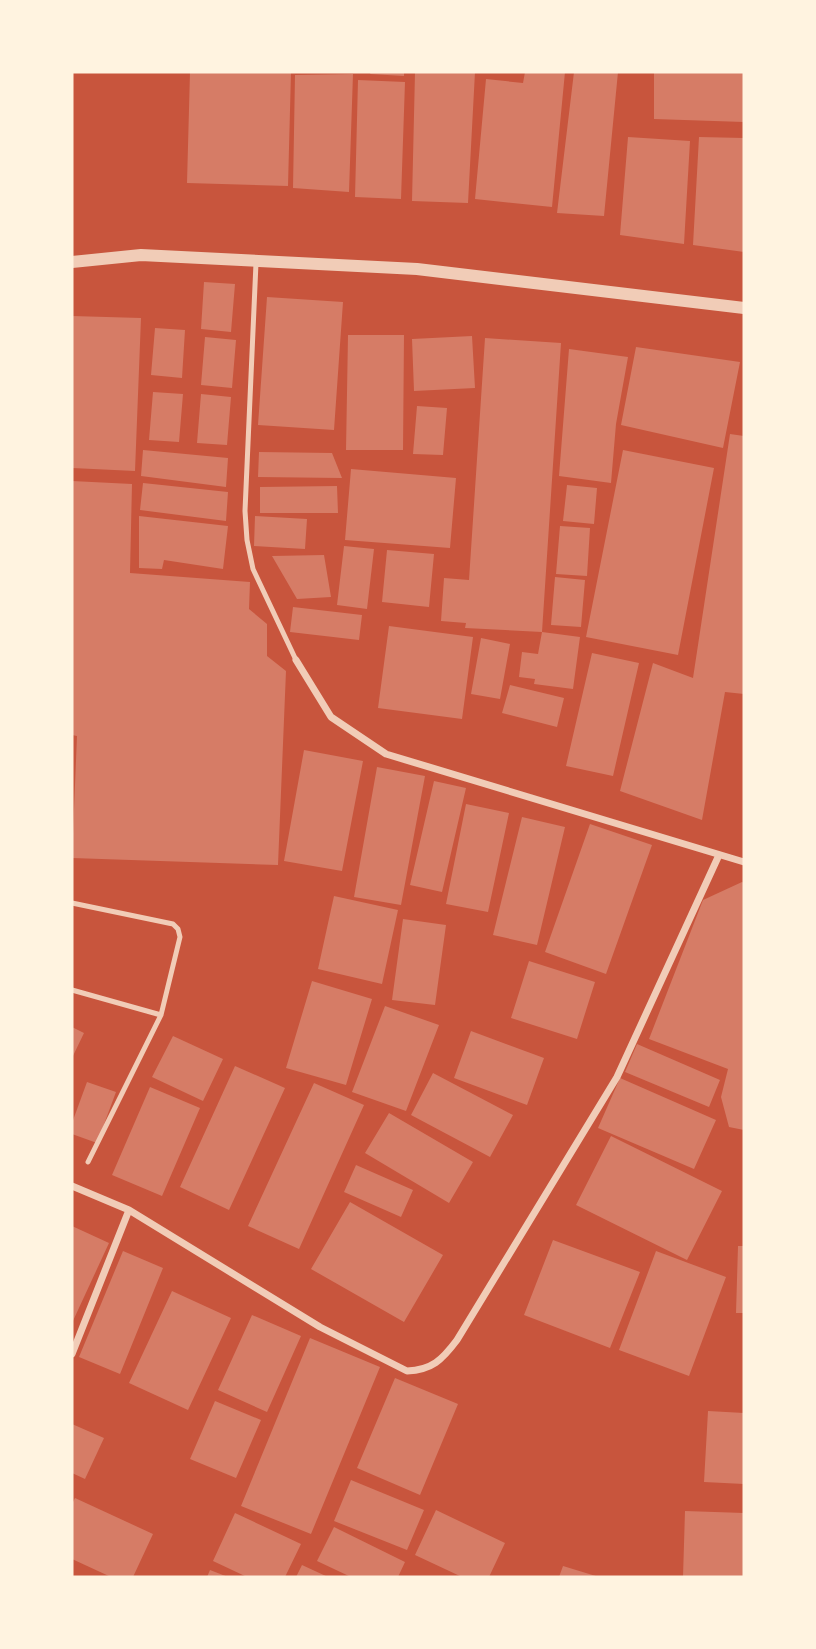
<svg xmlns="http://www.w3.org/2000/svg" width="816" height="1649" font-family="Lora,serif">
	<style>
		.building { fill: #d67c66 }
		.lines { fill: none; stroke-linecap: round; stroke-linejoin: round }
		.service { stroke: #f1ccb7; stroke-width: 5 }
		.minor { stroke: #f1ccb7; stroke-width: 7 }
		.tertiary { stroke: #f1ccb7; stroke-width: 12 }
	</style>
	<rect width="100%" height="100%" fill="#c8553d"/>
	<path class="building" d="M190,72H291L288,186L187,183Z
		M371,72H404V76L370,74Z
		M415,72H475L468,203L412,201Z
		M525,72H565L552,207L475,199L486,79L523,83Z
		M574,72H618L604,216L557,213Z
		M654,72H744V122L654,119Z
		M353,74L349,192L293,188L295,75Z
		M358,80L405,82L401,199L355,197Z
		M628,137L690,141L684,244L620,235Z
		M699,137L744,138V252L693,245Z
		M204,282L235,284L231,332L201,329Z
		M267,297L343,302L334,430L258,425Z
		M72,316L141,318L135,471L72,468Z
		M155,328L185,330L182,378L151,375Z
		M348,335H404L403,450H346Z
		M472,336L475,388L414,391L412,339Z
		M205,337L236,340L232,388L201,385Z
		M485,338L561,343L542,632L465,628L466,623L441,621L444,578L469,580Z
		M636,347L740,362L723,448L621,425Z
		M569,349L628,357L616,424L611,483L559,476Z
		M153,392L183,394L179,442L149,440Z
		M201,394L231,397L227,445L197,443Z
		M417,406L447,408L443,455L413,454Z
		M730,434L744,436V694L725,692L702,820L620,791L653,663L693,678Z
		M143,450L228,458L226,487L141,476Z
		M623,450L714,468L678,655L586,637Z
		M259,452L332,453L342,478L258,477Z
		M351,469L456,478L450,548L345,540Z
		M72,481L132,484L130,573L250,582L249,609L267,624V656L286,671L278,865L72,858L77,736L72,735Z
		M143,483L228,492L226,521L140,510Z
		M567,485L597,488L594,524L563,521Z
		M337,486L338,513H260V487Z
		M139,516L228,526L223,569L164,560L162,569L139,568Z
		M255,516L307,519L305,549L254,546Z
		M560,526L590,528L587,576L556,574Z
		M344,546L374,549L367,609L337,605Z
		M387,550L434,554L429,607L382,602Z
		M324,555L331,597L297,599L272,556Z
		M555,577L585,580L581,627L551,625Z
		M293,607L362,615L359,640L290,632Z
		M389,626L473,637L462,719L378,708Z
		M542,632L580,637L573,689L534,684L535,679L519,677L522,652L538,654Z
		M481,638L510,644L500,699L471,694Z
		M592,653L639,663L613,776L566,766Z
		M510,685L564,698L557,727L502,713Z
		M304,750L363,761L342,871L284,861Z
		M377,767L425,776L401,905L354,897Z
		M434,781L466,788L442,892L410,885Z
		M466,804L509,813L488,912L446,904Z
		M522,817L565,827L537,945L493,935Z
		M590,824L652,845L606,974L545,952Z
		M742,882L744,883V1130L729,1127L721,1097L728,1069L649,1039L703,900Z
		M334,896L398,910L382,984L318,969Z
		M403,919L446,925L435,1005L392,1000Z
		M529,961L595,982L577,1039L511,1018Z
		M312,981L372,999L346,1085L286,1068Z
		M385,1006L439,1025L406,1111L352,1092Z
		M72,1027L84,1033L72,1058Z
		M471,1031L544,1058L527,1105L454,1078Z
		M173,1036L223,1059L203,1101L152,1077Z
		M637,1044L720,1080L709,1107L625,1072Z
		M235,1066L285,1088L229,1210L180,1187Z
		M433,1073L513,1115L490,1157L411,1115Z
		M620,1078L716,1120L694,1169L598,1128Z
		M87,1082L116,1092L97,1143L72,1134V1123Z
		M314,1083L364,1105L299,1249L248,1226Z
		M150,1087L200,1108L162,1196L112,1175Z
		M389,1113L473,1162L449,1203L365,1153Z
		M611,1136L722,1191L687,1260L576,1205Z
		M356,1165L413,1190L401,1217L344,1192Z
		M350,1202L443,1255L404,1322L311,1269Z
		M72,1226L109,1243L72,1323Z
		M553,1240L640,1272L610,1348L524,1315Z
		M738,1246H744V1313H736Z
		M123,1251L163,1268L120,1374L79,1357Z
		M656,1251L726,1277L689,1376L619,1350Z
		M172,1291L231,1318L188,1410L129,1383Z
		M252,1315L301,1336L267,1412L218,1390Z
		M310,1338L380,1367L311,1534L241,1506Z
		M395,1378L458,1404L420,1495L357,1468Z
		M215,1401L261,1420L236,1478L190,1459Z
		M708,1411L744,1413V1484L704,1482Z
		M72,1424L104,1438L85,1479L72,1473Z
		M351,1480L424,1510L407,1550L334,1521Z
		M75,1498L153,1534L133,1577H111L72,1559V1504Z
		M436,1510L505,1543L489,1577H462L415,1555Z
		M685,1511L744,1513V1577H683Z
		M235,1513L301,1544L285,1577H247L213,1561Z
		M334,1527L405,1562L398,1577H351L317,1561Z
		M302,1565L328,1577H296Z
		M563,1566L599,1577H559Z
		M210,1570L228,1577H207Z"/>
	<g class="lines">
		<path class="service" d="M256,263L245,511L247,540L253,569L296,660
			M72,903L173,924L178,929L180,937L161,1015L88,1162
			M72,990L161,1015"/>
		<path class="minor" d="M296,660L331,717L386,754L744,862
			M72,1186L129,1210L320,1327L407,1371C432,1370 442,1360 457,1340L617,1077L719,855
			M72,1354L129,1210"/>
		<path class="tertiary" d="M72,262L141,255L417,269L744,308"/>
	</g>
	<rect width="816" height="1649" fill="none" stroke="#fff3e0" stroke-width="147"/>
</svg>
